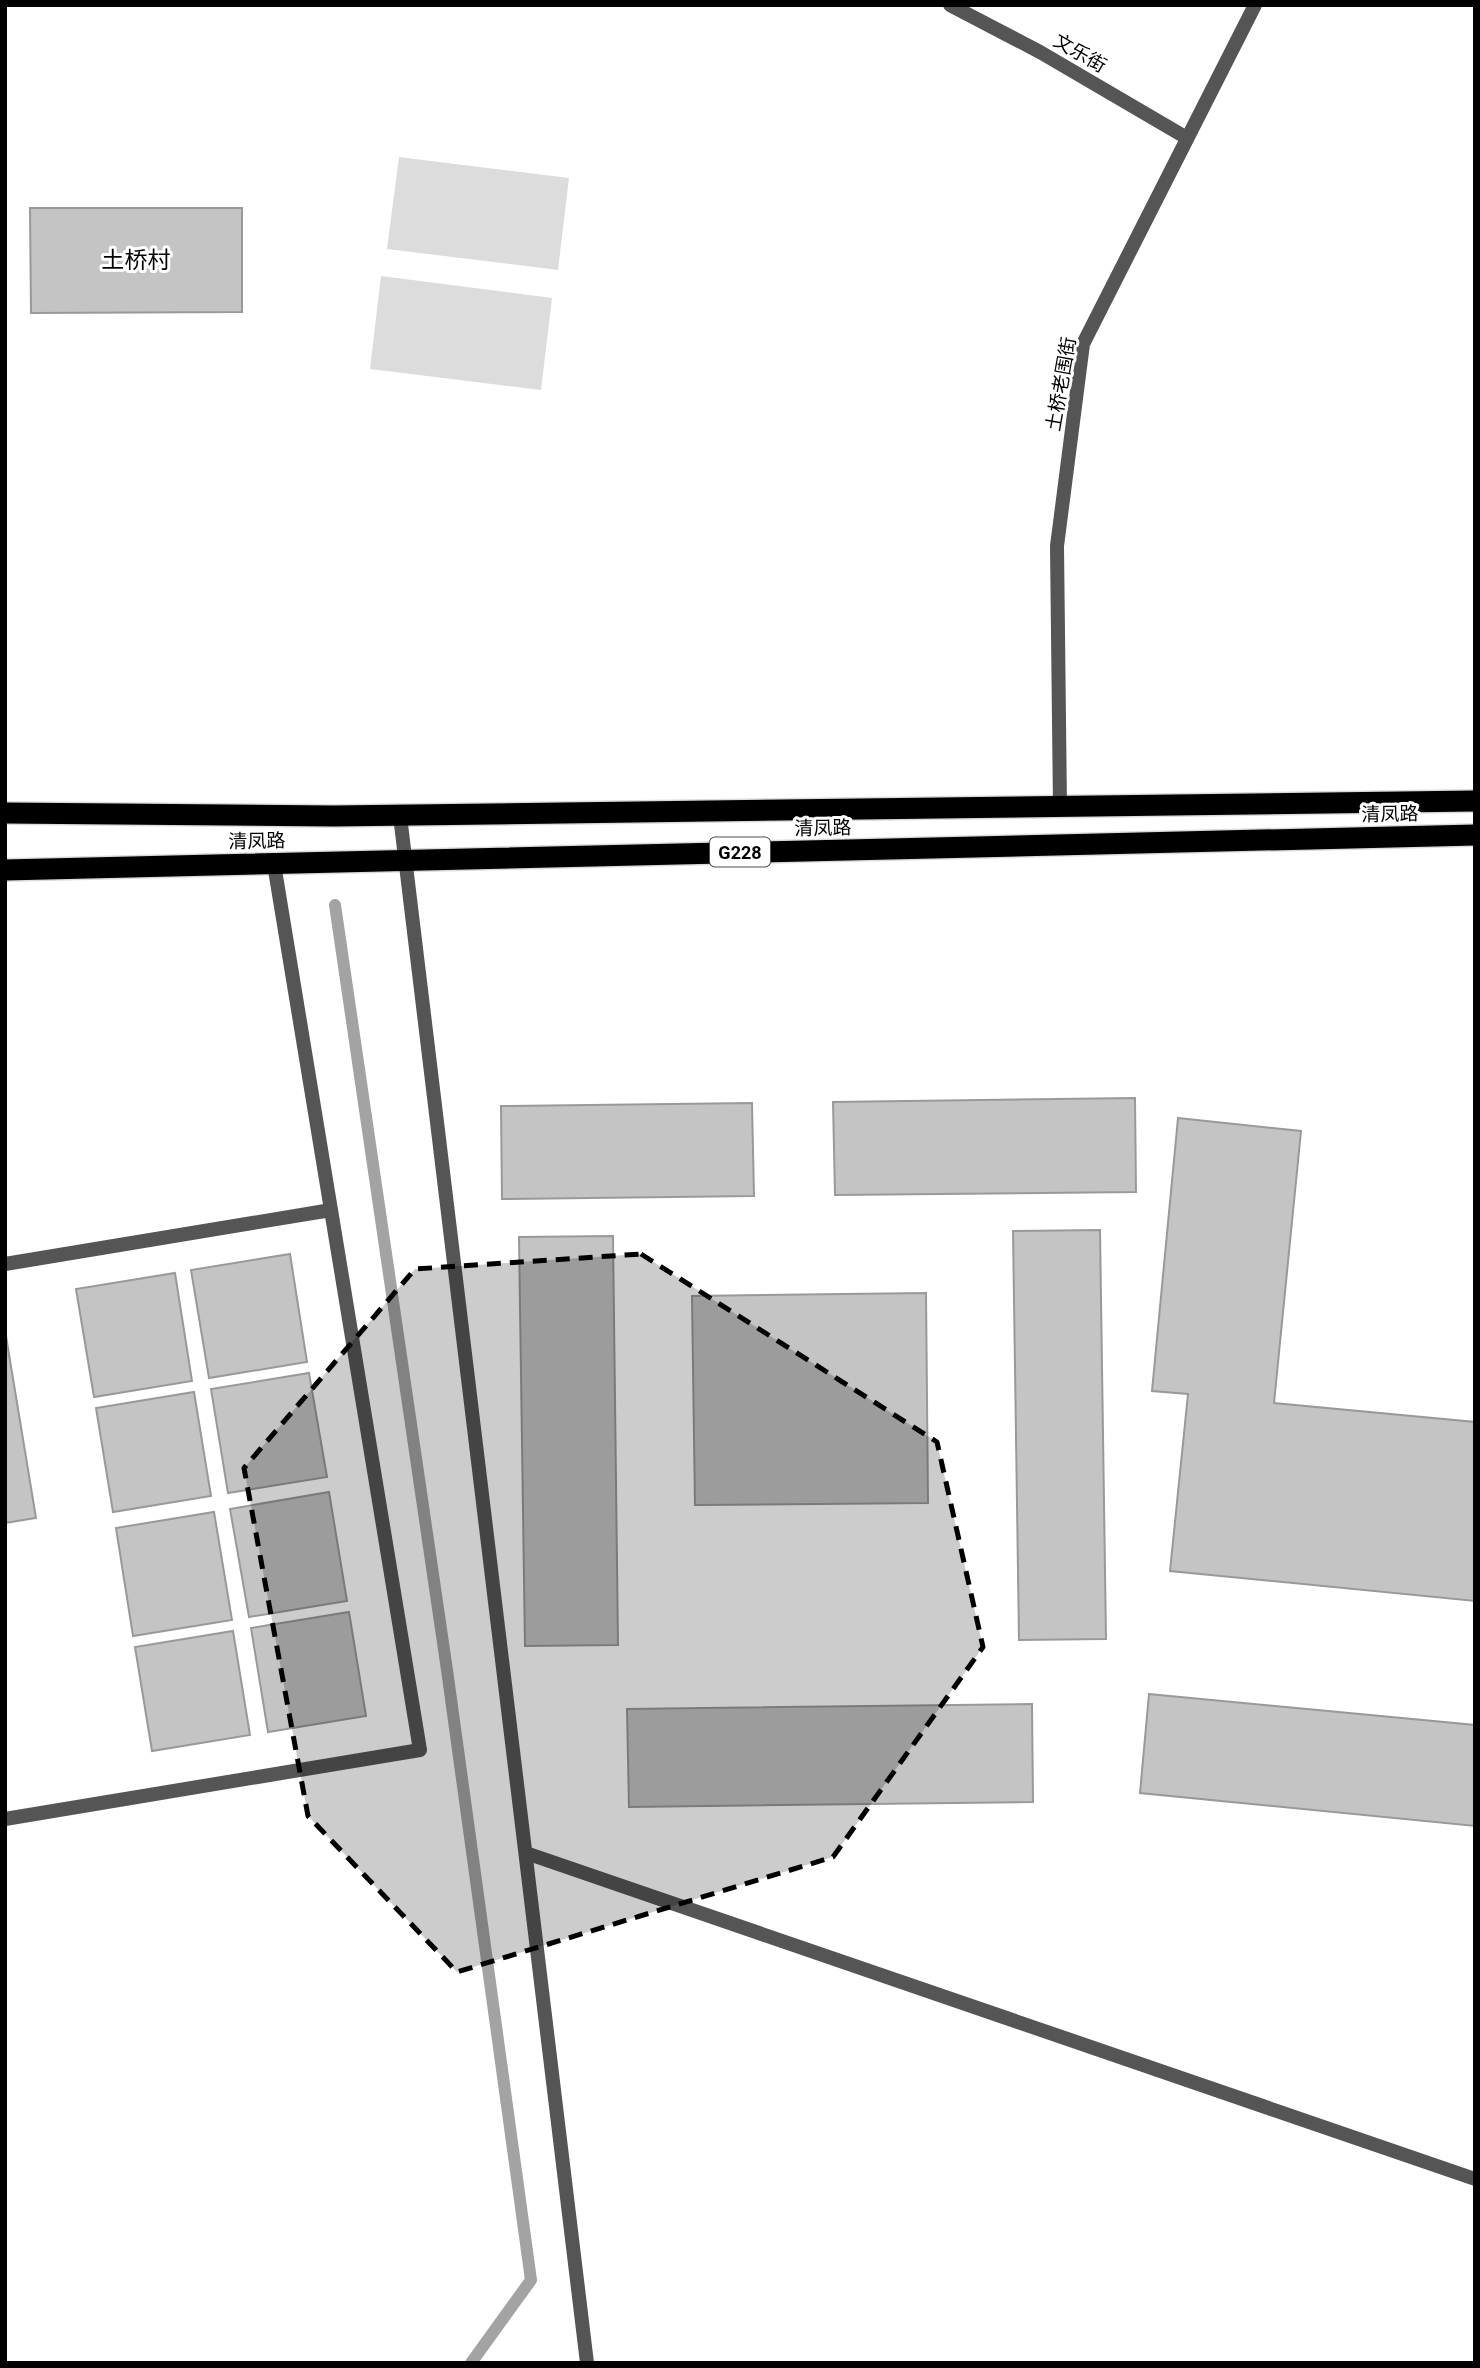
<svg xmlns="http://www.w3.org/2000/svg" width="1480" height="2368" font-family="Roboto,'Noto Sans SC',sans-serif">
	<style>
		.green { fill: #dcdcdc }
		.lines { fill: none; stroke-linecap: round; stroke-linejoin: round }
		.stream { stroke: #a3a3a3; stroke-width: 12 }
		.building { fill: #c4c4c4; stroke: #999; stroke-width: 2 }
		.highway-casing { stroke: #dbdbdb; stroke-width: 24 }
		.street { stroke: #555; stroke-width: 14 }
		.highway { stroke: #000; stroke-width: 21 }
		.marked { fill: #000; fill-opacity: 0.2; stroke: #000; stroke-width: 5; stroke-dasharray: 14 9; stroke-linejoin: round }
		.labels { text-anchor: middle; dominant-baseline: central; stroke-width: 6; stroke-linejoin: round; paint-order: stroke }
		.shield { fill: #fff; stroke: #4c4c4c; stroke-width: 2 }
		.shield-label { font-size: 18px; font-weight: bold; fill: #000 }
		.street-label { font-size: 19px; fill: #000; stroke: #fff }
		.quarter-label { font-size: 23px; fill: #000; stroke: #fff }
	</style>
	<rect width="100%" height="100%" fill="#fff"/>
	<path class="green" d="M399,157L569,178L558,270L387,249Z
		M381,276L552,298L541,390L370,369Z"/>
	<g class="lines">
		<path class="stream" d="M335,905L447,1670L531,2280L471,2363"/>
	</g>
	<path class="building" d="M30,208H242V312L31,313Z
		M1135,1098L1136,1192L835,1195L833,1102Z
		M752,1103L754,1196L502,1199L501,1106Z
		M1178,1118L1301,1131L1274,1403L1475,1422V1601L1170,1571L1188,1394L1152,1391Z
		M1100,1230L1106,1639L1019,1640L1013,1231Z
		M613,1236L618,1645L525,1646L519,1237Z
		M290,1254L307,1362L209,1378L191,1270Z
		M175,1273L192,1381L94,1397L76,1289Z
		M926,1293L928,1503L695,1505L692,1296Z
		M5,1330L36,1518L5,1523Z
		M309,1373L327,1477L228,1493L211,1389Z
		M194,1392L211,1496L113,1512L96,1408Z
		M329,1492L347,1601L249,1617L230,1509Z
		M214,1512L232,1620L133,1636L116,1528Z
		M349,1612L366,1716L268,1732L251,1628Z
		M233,1631L250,1735L152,1751L135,1647Z
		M1149,1694L1475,1725V1826L1140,1793Z
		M1032,1704L1033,1802L629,1807L627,1709Z"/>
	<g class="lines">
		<g class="highway-casing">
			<path id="highway" d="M5,813L334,816L1475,801
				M5,870L1475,835"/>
		</g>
		<path class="street" d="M950,5L1040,52L1187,138
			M1060,808L1057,546L1083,344L1255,5
			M400,816L587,2363
			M5,1264L331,1210
			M5,1819L420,1750L274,864
			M526,1853L1475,2179"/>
		<use href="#highway" class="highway"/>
	</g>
	<path class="marked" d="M641,1254L937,1442L983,1647L833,1857L457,1972L308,1816L244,1468L415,1269Z"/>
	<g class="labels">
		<rect class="shield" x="710" y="837.5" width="60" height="29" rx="5"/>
		<g class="shield-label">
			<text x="740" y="852">G228</text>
		</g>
		<g class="street-label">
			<text transform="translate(1080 53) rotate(30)">文乐街</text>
			<text transform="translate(1061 384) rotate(-80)">土桥老围街</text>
			<text transform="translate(1390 814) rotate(-1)">清凤路</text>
			<text transform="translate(823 828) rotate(-1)">清凤路</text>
			<text transform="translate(257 841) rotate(-1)">清凤路</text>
		</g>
		<g class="quarter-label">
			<text x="136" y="260">土桥村</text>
		</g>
	</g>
	<rect width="1480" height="2368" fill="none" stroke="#000000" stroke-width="14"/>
</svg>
